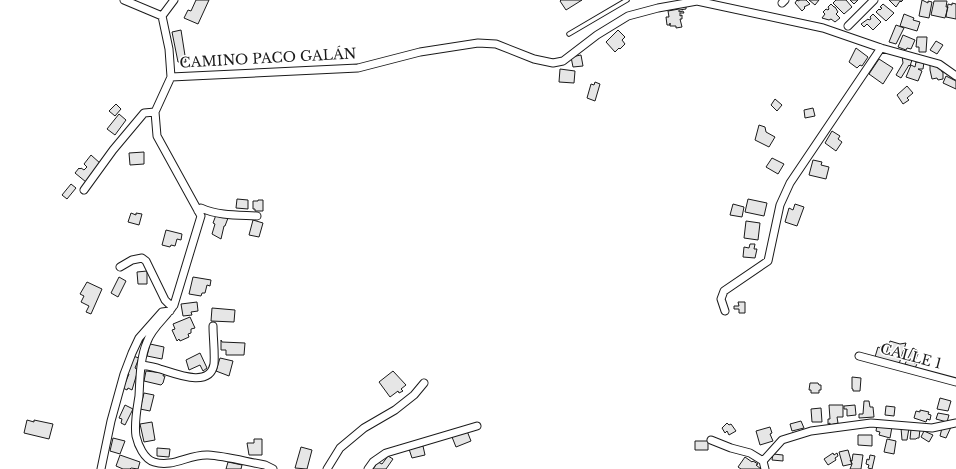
<svg xmlns="http://www.w3.org/2000/svg" width="956" height="469" font-family="'Libre Baskerville',serif">
	<style>
		.building { fill: #e6e6e6; stroke: #1a1a1a }
		.lines { fill: none; stroke-linecap: round; stroke-linejoin: round }
		.lane-casing { stroke: #1a1a1a; stroke-width: 5.5 }
		.street-casing { stroke: #1a1a1a; stroke-width: 9 }
		.lane { stroke: #fff; stroke-width: 3.5 }
		.street { stroke: #fff; stroke-width: 7 }
		.labels { text-anchor: middle; dominant-baseline: central; stroke-width: 3; stroke-linejoin: round; paint-order: stroke }
		.street-label { font-size: 14px; fill: #1a1a1a; stroke: #fff }
	</style>
	<rect width="100%" height="100%" fill="#fff"/>
	<path class="building" d="M196,0H209L198,24L184,18L188,10L191,11Z
		M561,0H582L566,10L560,1Z
		M797,0L798,1L800,0H806L810,4L804,7L805,8L802,11L795,3Z
		M809,0H819L815,5Z
		M836,0H846L852,7L844,14L833,3Z
		M850,0H858L854,4Z
		M889,0H903L901,2L900,1L896,7Z
		M922,0L928,3V1L932,2L929,18L919,16Z
		M934,1H947L946,7H948L945,18L931,15Z
		M952,3L956,4V19L946,17L948,4L952,5Z
		M831,4L834,7H835L838,12L836,14L840,18L835,22L831,19L829,20L822,18L825,14L823,12L826,9L828,10L829,9L828,7Z
		M883,4L894,13L886,21L876,12L879,9L880,10L882,8L880,7Z
		M686,6V9L679,10V12L683,11L684,13H680V16L682,15V19H680L682,27L676,28V26H670V23V25H667L666,17H669L668,11L679,9L678,7Z
		M873,14L881,22L873,30L867,24L864,27L861,24L868,19L869,20L871,19L870,17Z
		M904,14L914,18L913,20L920,22L917,31L900,26Z
		M896,25L904,28L896,44L889,42Z
		M181,30L186,62H178L172,32Z
		M618,30L625,37L622,40L625,44L620,49L619,48L615,52L606,42Z
		M903,35L915,40L911,49L907,48L906,50L898,47Z
		M917,37H927L926,52H919V47H916Z
		M936,41L943,45L937,54L930,50Z
		M856,48L868,57L862,66L860,65L857,68L849,62Z
		M581,55L583,66L573,67L571,57Z
		M902,56L912,60L910,66L909,65L901,78L896,75L903,63Z
		M879,59L893,68L883,84L869,74Z
		M916,62H924L923,69H918L922,71L918,81L906,77L911,65L915,67Z
		M930,64L941,68L942,72H943V79L938,80L937,78L932,79L930,70Z
		M560,69L575,71L574,83L559,82Z
		M946,76L956,81V89L943,83Z
		M595,82L600,84L595,101L587,98L591,84L594,85Z
		M907,86L913,93L907,98L909,100L903,104L897,95Z
		M775,99L782,105L777,111L771,105Z
		M116,104L121,109L115,116L109,111Z
		M813,108L815,116L805,118L804,110Z
		M119,114L126,120L115,135L107,129Z
		M759,125L765,127L766,132L775,137L769,147L755,140Z
		M832,131L840,136L838,139L842,142L836,151L825,143Z
		M144,152V164L130,165L129,153Z
		M91,155L101,164L86,182L75,173L79,168L80,169L81,168L84,170L87,167L84,164Z
		M772,158L784,164L778,174L766,167Z
		M813,160L822,162L821,165L829,167L826,179L809,175Z
		M71,184L76,188L67,199L62,195Z
		M237,199L248,200V209L236,208Z
		M748,199L767,203L764,216L745,212Z
		M258,200H263V211H255V209H253V201H258Z
		M733,204L744,207L742,217L730,215Z
		M795,204L804,207L797,226L785,222L789,208L793,210Z
		M131,213L136,215V213L142,214L139,225L128,222Z
		M216,215L228,218L225,226H224L221,239L212,234L215,224L213,223Z
		M253,220L263,223L259,237L249,235Z
		M746,221L760,223L758,240L744,238Z
		M166,230L182,234L181,240L177,239L175,246L171,245L170,247L162,245Z
		M750,244H755L754,249H757L755,258L743,257L744,247L749,248Z
		M147,271V284H138L137,272Z
		M119,277L126,281L118,297L111,293Z
		M193,277L211,280L210,286L207,285L205,293H202L201,296L189,294Z
		M87,282L102,289L91,314L86,312L89,306L81,302L84,296L80,294Z
		M197,302L198,311L191,312L192,315L183,316L181,304Z
		M738,302H745V313H739V309H734V306H739Z
		M212,308L235,310L234,322L211,321Z
		M190,317L195,328L191,329V333L188,334L189,337L180,341L179,339L177,341L172,330L175,329L173,324Z
		M221,340L222,342L245,343L244,355H226V350H221Z
		M890,341L900,344L906,343L899,364L875,357L878,347L880,348L881,346L884,347L882,353L886,354Z
		M150,344L164,347L162,359L147,356Z
		M913,348L918,351L916,353L918,354L914,363L917,364L915,368L905,364Z
		M200,353L207,368L203,371L200,365L189,370L186,360Z
		M133,356L139,358L135,368L138,370L132,390L128,388L127,390L123,388L129,374L127,373Z
		M220,358L233,361L229,376L216,371Z
		M146,371L164,373L163,376H165L163,383L161,385L144,381Z
		M393,371L406,385L401,389L403,391L399,393L398,391L390,397L379,382Z
		M852,377L861,378L860,391H853V389H852Z
		M810,383H818L819,385H821V390H819V393H811V390H809Z
		M144,393L154,395L150,411L140,409Z
		M940,398L951,401L948,411L937,409Z
		M864,401H869L870,407H873L874,417L859,418V414H863Z
		M125,405L133,409L125,425L121,423L122,419L119,418Z
		M829,405H843V417H837L838,423L830,425V423L828,424V419H830Z
		M855,405L856,415L847,416V409H844V406Z
		M886,406L895,407L894,416L885,415Z
		M821,408L822,422H812L811,409Z
		M920,410L929,412L928,414L931,415L930,420L927,419L926,422L914,418L916,411L920,412Z
		M938,413L949,415L947,422L936,419Z
		M27,420L34,422V420L53,424L49,439L24,433Z
		M801,421L804,428L792,431L790,424Z
		M152,422L155,440L144,442L140,424Z
		M727,423L729,425L731,424L736,431L729,435L727,431L725,433L722,428Z
		M877,425L892,427L890,438L879,435L880,432L876,431Z
		M947,426L951,427L946,438L940,436L942,428L945,429Z
		M770,427L772,433L770,434L773,441L760,445L756,431Z
		M901,428H909L907,440H902Z
		M911,429H920L919,438H917L916,439H910Z
		M467,431L471,441L456,447L452,437Z
		M924,431L933,435L929,442L921,437Z
		M858,435H872V446L858,445Z
		M113,438L125,441L120,454L110,451Z
		M254,439H262V455H249L247,443H254Z
		M887,439L896,441L894,454L884,452Z
		M695,441H708V450H695Z
		M423,446L425,455L412,458L409,449Z
		M301,447L312,450L307,469L295,468Z
		M157,448L170,449L169,457L157,456Z
		M848,450L852,464L843,466L839,452Z
		M833,453L834,455L837,453L838,456L835,458L836,460L828,465L824,459Z
		M773,454L783,455V461L772,460Z
		M853,454L863,455L861,469H850L852,464L850,460L852,461Z
		M120,455L140,462L138,469L131,468L130,469H123L116,466Z
		M870,455L875,456L872,469L868,468L869,465L866,464L867,459L869,460Z
		M388,456L393,459L386,469H373L378,462L382,464Z
		M745,457L752,462L753,461L758,464L756,465L761,469H741L738,467Z
		M228,462L242,465L241,469H226Z"/>
	<g class="lines">
		<g class="lane-casing">
			<path id="lane" d="M569,34L627,0"/>
		</g>
		<g class="street-casing">
			<path id="street" d="M124,0L162,16
				M174,0L162,16L169,49L171,77L155,112L157,136L201,216L174,305C166,318 152,327 147,342C140,358 140,378 139,396C137,409 134,423 136,436C138,445 144,459 154,462C173,468 189,454 208,455C226,456 247,462 265,465L273,469
				M782,3L785,0
				M848,26L874,0
				M171,77L358,68L420,52L478,43L496,44L534,59L553,63L563,61L597,35L628,16L658,8L697,1L823,28L881,48L939,64L956,76
				M84,190L113,150L144,113L155,112
				M198,211L201,208C219,216 237,215 257,216
				M120,267L132,260L142,258L146,261L165,300L169,304L174,305
				M725,311L721,299L724,291L768,261L780,205L790,183L881,48
				M859,356L956,382
				M142,365C148,366 154,367 160,369C174,373 210,389 214,364C215,352 213,338 213,326
				M711,440L731,448L750,453L763,461L765,469
				M763,461L782,440L811,431L871,423L932,428L956,423
				M101,469L111,421L124,374L132,353L139,338L162,312L170,311
				M327,469L340,448L364,428L395,410L414,395L424,383
				M368,469L373,462L386,453L477,426"/>
		</g>
		<use href="#lane" class="lane"/>
		<use href="#street" class="street"/>
	</g>
	<g class="labels">
		<g class="street-label">
			<text transform="translate(268 58) rotate(-3)">CAMINO PACO GALÁN</text>
			<text transform="translate(911 356) rotate(15)">CALLE 1</text>
		</g>
	</g>
</svg>
